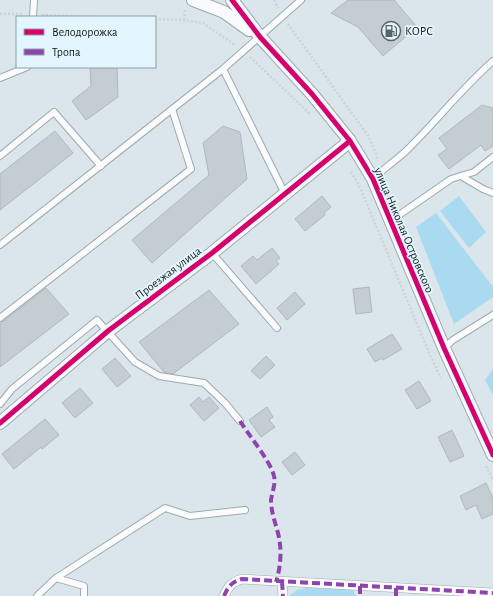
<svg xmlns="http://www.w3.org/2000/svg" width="493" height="596" font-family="'Alegreya Sans',sans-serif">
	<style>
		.green { fill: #aadaef }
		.building { fill: #c4cdd2; stroke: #afb8bd }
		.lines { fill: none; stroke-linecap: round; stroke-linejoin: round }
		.service-casing { stroke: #a0a9ad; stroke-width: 8 }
		.pedestrian-casing { stroke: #a0a9ad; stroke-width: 10 }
		.minor-casing { stroke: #a0a9ad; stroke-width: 14 }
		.path { stroke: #d0d3d5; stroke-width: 2.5; stroke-dasharray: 2 2; stroke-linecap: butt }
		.service { stroke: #f9fbfc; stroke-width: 6 }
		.pedestrian { stroke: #f9fbfc; stroke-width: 9 }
		.minor { stroke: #f9fbfc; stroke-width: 12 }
		.quiet { stroke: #8e44ad; stroke-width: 4; stroke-dasharray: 8 4; stroke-linecap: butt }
		.cycleway-casing { stroke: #e4f6fd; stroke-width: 8 }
		.cycleway { stroke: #d6006c; stroke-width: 5 }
		.labels { text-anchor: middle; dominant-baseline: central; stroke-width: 3.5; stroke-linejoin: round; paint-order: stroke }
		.poi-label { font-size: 12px; fill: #131b1e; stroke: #e4f6fd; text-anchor: start }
		.street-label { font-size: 12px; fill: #131b1e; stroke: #e4f6fd }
	</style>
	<rect width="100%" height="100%" fill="#dae6ec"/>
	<path class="green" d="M459,196L486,232L469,248L440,211Z
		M436,213L493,287V297L454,324L416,227Z
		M493,369V395L485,380Z
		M307,588L353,590L356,596H289L297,590Z"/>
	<path class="building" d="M348,0H394L417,27L383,56L358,27L331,13Z
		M90,67H117L118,97L86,120L72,101L91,86Z
		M482,105L493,108V146L485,151L481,145L449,169L438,155L447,149L439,138Z
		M223,126L240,132L247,179L152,263L132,240L209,175L203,143Z
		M55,131L73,153L0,210V174Z
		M322,196L331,207L324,213L325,215L305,231L295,219Z
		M272,248L280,258L276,261L279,264L256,284L241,266L253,256L257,260Z
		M369,287L372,312L356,314L353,289Z
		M46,288L69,314L0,367V324Z
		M209,290L239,324L173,374L164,372L139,342Z
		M295,292L305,304L287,320L277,308Z
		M392,334L402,349L383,360L382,358L375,362L367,349Z
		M266,356L275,365L260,379L251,371Z
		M115,358L131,376L117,387L102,369Z
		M419,381L431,401L417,409L405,390Z
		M80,388L93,403L75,418L62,403Z
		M199,397L203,402L209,397L219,408L204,421L190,405Z
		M267,407L273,417L269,420L275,427L261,437L249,420Z
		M45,419L59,435L42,449L41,447L14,469L2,454Z
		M452,430L464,456L450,462L438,437Z
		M295,452L305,465L292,475L282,462Z
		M486,483L493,498V514L482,519L476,505L466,510L460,496Z"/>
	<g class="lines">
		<g class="service-casing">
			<path id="service" d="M33,17L34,0
				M223,69L285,194
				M0,78L27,67
				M0,156L54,112L101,166
				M461,176L483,189L493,193
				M373,179C383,169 395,161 406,151C436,122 461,89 493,61
				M391,222L402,213L451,179L474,172L493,157
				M0,245L223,69L301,0
				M212,253L277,328
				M0,318L191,169L172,109
				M444,348L453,340L493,315
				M0,404L12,389L97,320L135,362L159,376L204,383L225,403L240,421
				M56,578L165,508L190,516L245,510
				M37,596L56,578L84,586V596"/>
		</g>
		<g class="pedestrian-casing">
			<path id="pedestrian" d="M282,582L283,596
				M224,596C228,587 231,582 242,579L493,593"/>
		</g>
		<g class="minor-casing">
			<path id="minor" d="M193,0L224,12L249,30
				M232,0L260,37L312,94L350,141L373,179L444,348L493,455
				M0,423L108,331L212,253L350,141"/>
		</g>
		<path class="path" d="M274,0L278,8
			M0,14H23
			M42,15L96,17
			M155,19L184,20L203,23L235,45
			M184,20L185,10
			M288,24L369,137L378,159
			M250,57L310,114
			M351,172L359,185L430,355L441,378
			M486,466L493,480"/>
		<use href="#service" class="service"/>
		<use href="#pedestrian" class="pedestrian"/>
		<use href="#minor" class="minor"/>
		<path class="quiet" d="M240,421C248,434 271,462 274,476C276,484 272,492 271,500C271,511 275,522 278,533C282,549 281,566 276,582
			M282,582L283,596
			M360,586V596
			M224,596C228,587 231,582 242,579L493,593
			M396,596V588"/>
		<g class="cycleway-casing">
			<path id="cycleway" d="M232,0L260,37L312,94L350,141L373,179L444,348L493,455
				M0,423L108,331L212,253L350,141"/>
		</g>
		<use href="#cycleway" class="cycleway"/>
	</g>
	<defs>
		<g id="fuel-ring" transform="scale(1)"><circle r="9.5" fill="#e4f6fd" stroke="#596266" stroke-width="1.5"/><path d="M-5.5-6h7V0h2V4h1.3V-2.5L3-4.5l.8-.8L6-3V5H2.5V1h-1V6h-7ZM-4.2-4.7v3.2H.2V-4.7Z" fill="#596266"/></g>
	</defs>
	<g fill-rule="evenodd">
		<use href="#fuel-ring" x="391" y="31"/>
	</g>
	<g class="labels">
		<g class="poi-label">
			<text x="405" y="31">КОРС</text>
		</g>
		<g class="street-label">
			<text transform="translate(404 230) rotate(67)">улица Николая Островского</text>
			<text transform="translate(168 273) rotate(-37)">Проезжая улица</text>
		</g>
	</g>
	<rect x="16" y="16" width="140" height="52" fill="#e4f6fd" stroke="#909ea4"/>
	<rect x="24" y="29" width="20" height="6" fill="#d6006c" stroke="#909ea4"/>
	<text x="52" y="36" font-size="12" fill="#131b1e">Велодорожка</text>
	<rect x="24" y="49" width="20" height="6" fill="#8e44ad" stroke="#909ea4"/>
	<text x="52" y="56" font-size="12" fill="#131b1e">Тропа</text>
</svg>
